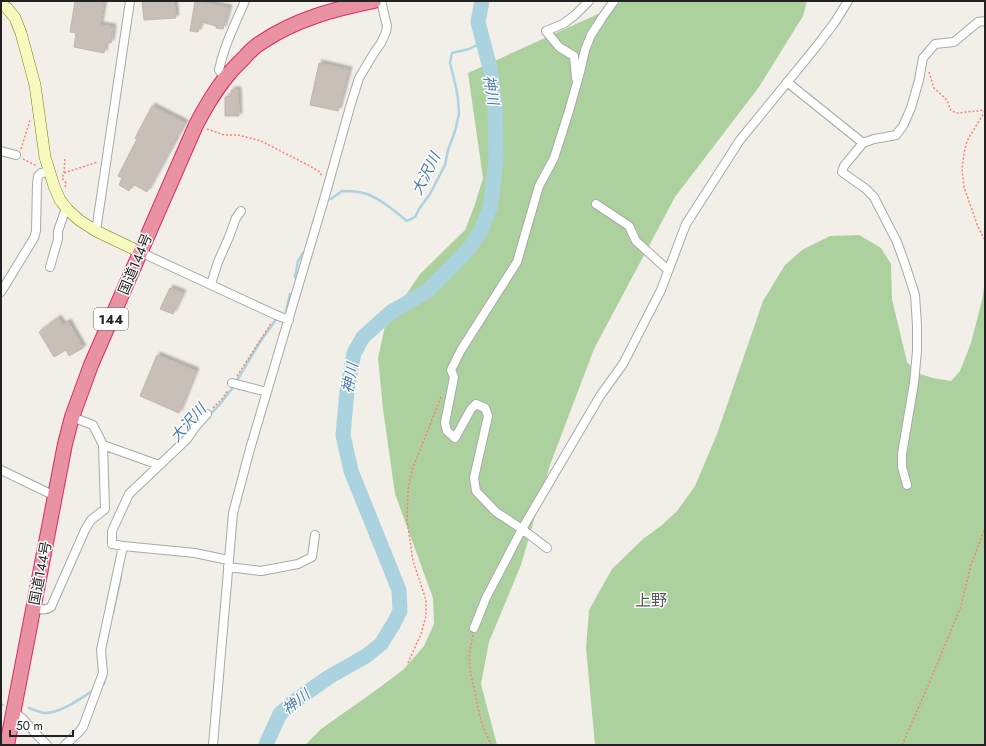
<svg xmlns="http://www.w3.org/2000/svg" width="986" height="746" font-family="Jost,'Noto Sans JP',sans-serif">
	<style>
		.forest { fill: #add19e }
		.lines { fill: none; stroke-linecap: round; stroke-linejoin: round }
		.stream { stroke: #aad3df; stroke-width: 2.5 }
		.river { stroke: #aad3df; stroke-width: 15 }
		.building { fill: #c7bfb8; stroke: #c4b6ab; filter: url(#shadow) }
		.street-casing { stroke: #a9a9a9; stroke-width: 10 }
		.secondary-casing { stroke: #707d05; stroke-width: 12 }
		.highway-casing { stroke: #dc2a67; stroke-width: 16 }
		.path { stroke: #fa8072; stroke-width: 1.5; stroke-dasharray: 2 2; stroke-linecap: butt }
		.street { stroke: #fff; stroke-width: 8 }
		.secondary { stroke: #f7fabf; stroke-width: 11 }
		.highway { stroke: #e892a2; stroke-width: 14 }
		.labels { text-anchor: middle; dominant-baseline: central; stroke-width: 3; stroke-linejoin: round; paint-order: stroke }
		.shield { fill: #fff; stroke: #646464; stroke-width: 1 }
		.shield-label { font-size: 13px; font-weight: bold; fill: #222 }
		.street-label { font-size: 14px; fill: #222; stroke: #fff }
		.water-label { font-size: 15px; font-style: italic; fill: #4a7aab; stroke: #fff }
		.quarter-label { font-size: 16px; fill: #555; stroke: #fff }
	</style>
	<defs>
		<filter id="shadow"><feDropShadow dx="3" dy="-3" stdDeviation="1" flood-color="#0004"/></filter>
	</defs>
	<rect width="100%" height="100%" fill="#f2efe9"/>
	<path class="forest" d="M622,1H807L803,16L759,87L675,197L594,349L550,465L521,565L489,642L481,684L497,745H305L321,729L379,688L404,669L424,646L434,624L433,598L395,494L383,409L378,358L385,326L420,274L465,230L474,207L483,178L468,73L609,9Z
		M859,235L881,248L891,264L892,299L907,362L917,373L933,378L951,381L960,371L971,343L982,300L985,281V745H595L586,648L589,610L612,569L643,539L662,525L677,511L695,486L717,434L763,301L785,265L802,250L830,236Z"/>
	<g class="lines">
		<path class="stream" d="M331,199L342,191C350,191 359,191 367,194C382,200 395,211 407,221L415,217L419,209L430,194L445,165L448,150L455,131L459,114L458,99L456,87L450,63L452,53L469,49L483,42
			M295,277L298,261L303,253
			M286,311L290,294
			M236,382L260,342L277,318
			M209,416L220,404L234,386
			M113,613L121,576
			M104,684L106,675
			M1,705H3
			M29,708C34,710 39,712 44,713C60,714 81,698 94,690"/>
		<path class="river" d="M266,745L267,742L280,714L292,703L329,677L366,656L381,644L394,623L400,611L399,590L351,471L343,435L347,391L354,353L363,337L391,312L426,292L454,264L471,246L482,229L491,204L496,159L495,104L490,68L478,22L482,1"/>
	</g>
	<path class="building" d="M75,1H104L100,25L113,27L111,43L106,42L104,53L74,47L76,33L70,32Z
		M142,1H174L176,18L144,20Z
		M195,1L229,8L223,29L216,28V26L201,22L198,32L190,31Z
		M319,63L349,70L338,111L310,105Z
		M231,90H238L239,116H225V97L231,96Z
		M152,106L185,123L147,192L133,184L129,191L119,185L122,178L118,176L137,139L135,138Z
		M170,288L183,293L173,314L160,309Z
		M58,318L63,325L68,322L83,348L69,356L66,350L54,357L39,332Z
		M157,355L196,371L179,413L140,396Z"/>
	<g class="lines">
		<g class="street-casing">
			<path id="street" d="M225,78L219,70C224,46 235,24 245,1
				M576,78L574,56L559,47L546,31L563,24L575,15L589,1
				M787,82L863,143
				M1,151L16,155
				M596,204L629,226L636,241L668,270
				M96,231L130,1
				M140,252L276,315L289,320
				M50,267L58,239V231L66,208
				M211,284L218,262L229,237L236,218L241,211
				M1,292L34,238L36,231L37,184L38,176L41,173L49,172
				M232,383L267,392
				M207,414L196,426L187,439L129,494L112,531V544L123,546L195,553L228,560
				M103,445L159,465
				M1,470L55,496
				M907,485L902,467V454L914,383L917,351V325L915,295L906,267L897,242L880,209L874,197L866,189L842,172L844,166L863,143L874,139L886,137L896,135L903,126L911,108L919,80L923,58L935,44L954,42L978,22L985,21
				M547,548L522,529L496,512L476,491L474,478L488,416L485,408L476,404L471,409L455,438L447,431L445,423L454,377L451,370L461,350L517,262L539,186L554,158L569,111L580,72L585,50L591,35L602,18L614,1
				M228,567L261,571L298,564L312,557L315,535
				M33,608C40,609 45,611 51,607L85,530L91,520L105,509L103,445L93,425L72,417
				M474,628L486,598L522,529L600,396L623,364L661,290L686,224L740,140L816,47L835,22L848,1
				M14,712L23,719L36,734L47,745
				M65,745L80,731L83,727L103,673L101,650L123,546
				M213,745L233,513L250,449L325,196L350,107L359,78L374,53L381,43L386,32L387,26L381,1"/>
		</g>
		<g class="secondary-casing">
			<path id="secondary" d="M1,4L7,8L15,18L21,33L35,85L45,157L54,186L60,200L68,210L79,220L96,231L140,252"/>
		</g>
		<g class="highway-casing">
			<path id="highway" d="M7,745L65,444L72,417L91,365L196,125C209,100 223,77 244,58C249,52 255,46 262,42C296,19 335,9 374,1"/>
		</g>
		<path class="path" d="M929,72L934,88L947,100L951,111L958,113L985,110
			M985,111L967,141L964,153L962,169L964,187L978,227L985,240
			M207,129L224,135H238L261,141L308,165L320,172L322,177
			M21,149L30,120
			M23,159L37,166
			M64,173L98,162
			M65,187L66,183L62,178L64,173L65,157
			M237,376L272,322
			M213,408L223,398L228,390
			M473,635L469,655L470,670L481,721L491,745
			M408,663L421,634L426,616V600L413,561L407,520L408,490L412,470L441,397
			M902,745L931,679L961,606L971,565L985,528"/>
		<use href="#street" class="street"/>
		<use href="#secondary" class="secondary"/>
		<use href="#highway" class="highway"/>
	</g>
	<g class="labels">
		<rect class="shield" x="94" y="308" width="34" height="22" rx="3"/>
		<g class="shield-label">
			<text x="111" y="319">144</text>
		</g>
		<g class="street-label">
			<text transform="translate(135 264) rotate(-67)">国道144号</text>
			<text transform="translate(40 573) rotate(-79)">国道144号</text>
		</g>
		<g class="water-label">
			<text transform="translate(491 90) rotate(80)">神川</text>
			<text transform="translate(426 174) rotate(-63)">大沢川</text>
			<text transform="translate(350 378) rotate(-80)">神川</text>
			<text transform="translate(188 423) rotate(-48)">大沢川</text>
			<text transform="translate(296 702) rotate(-38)">神川</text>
		</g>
		<g class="quarter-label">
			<text x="651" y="600">上野</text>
		</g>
	</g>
	<rect width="986" height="746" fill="none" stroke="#222222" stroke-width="4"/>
	<path d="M10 730v6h63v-6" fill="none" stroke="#222222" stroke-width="2"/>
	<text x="16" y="730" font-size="12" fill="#222222" stroke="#ffffff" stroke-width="3" paint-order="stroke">50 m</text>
</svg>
